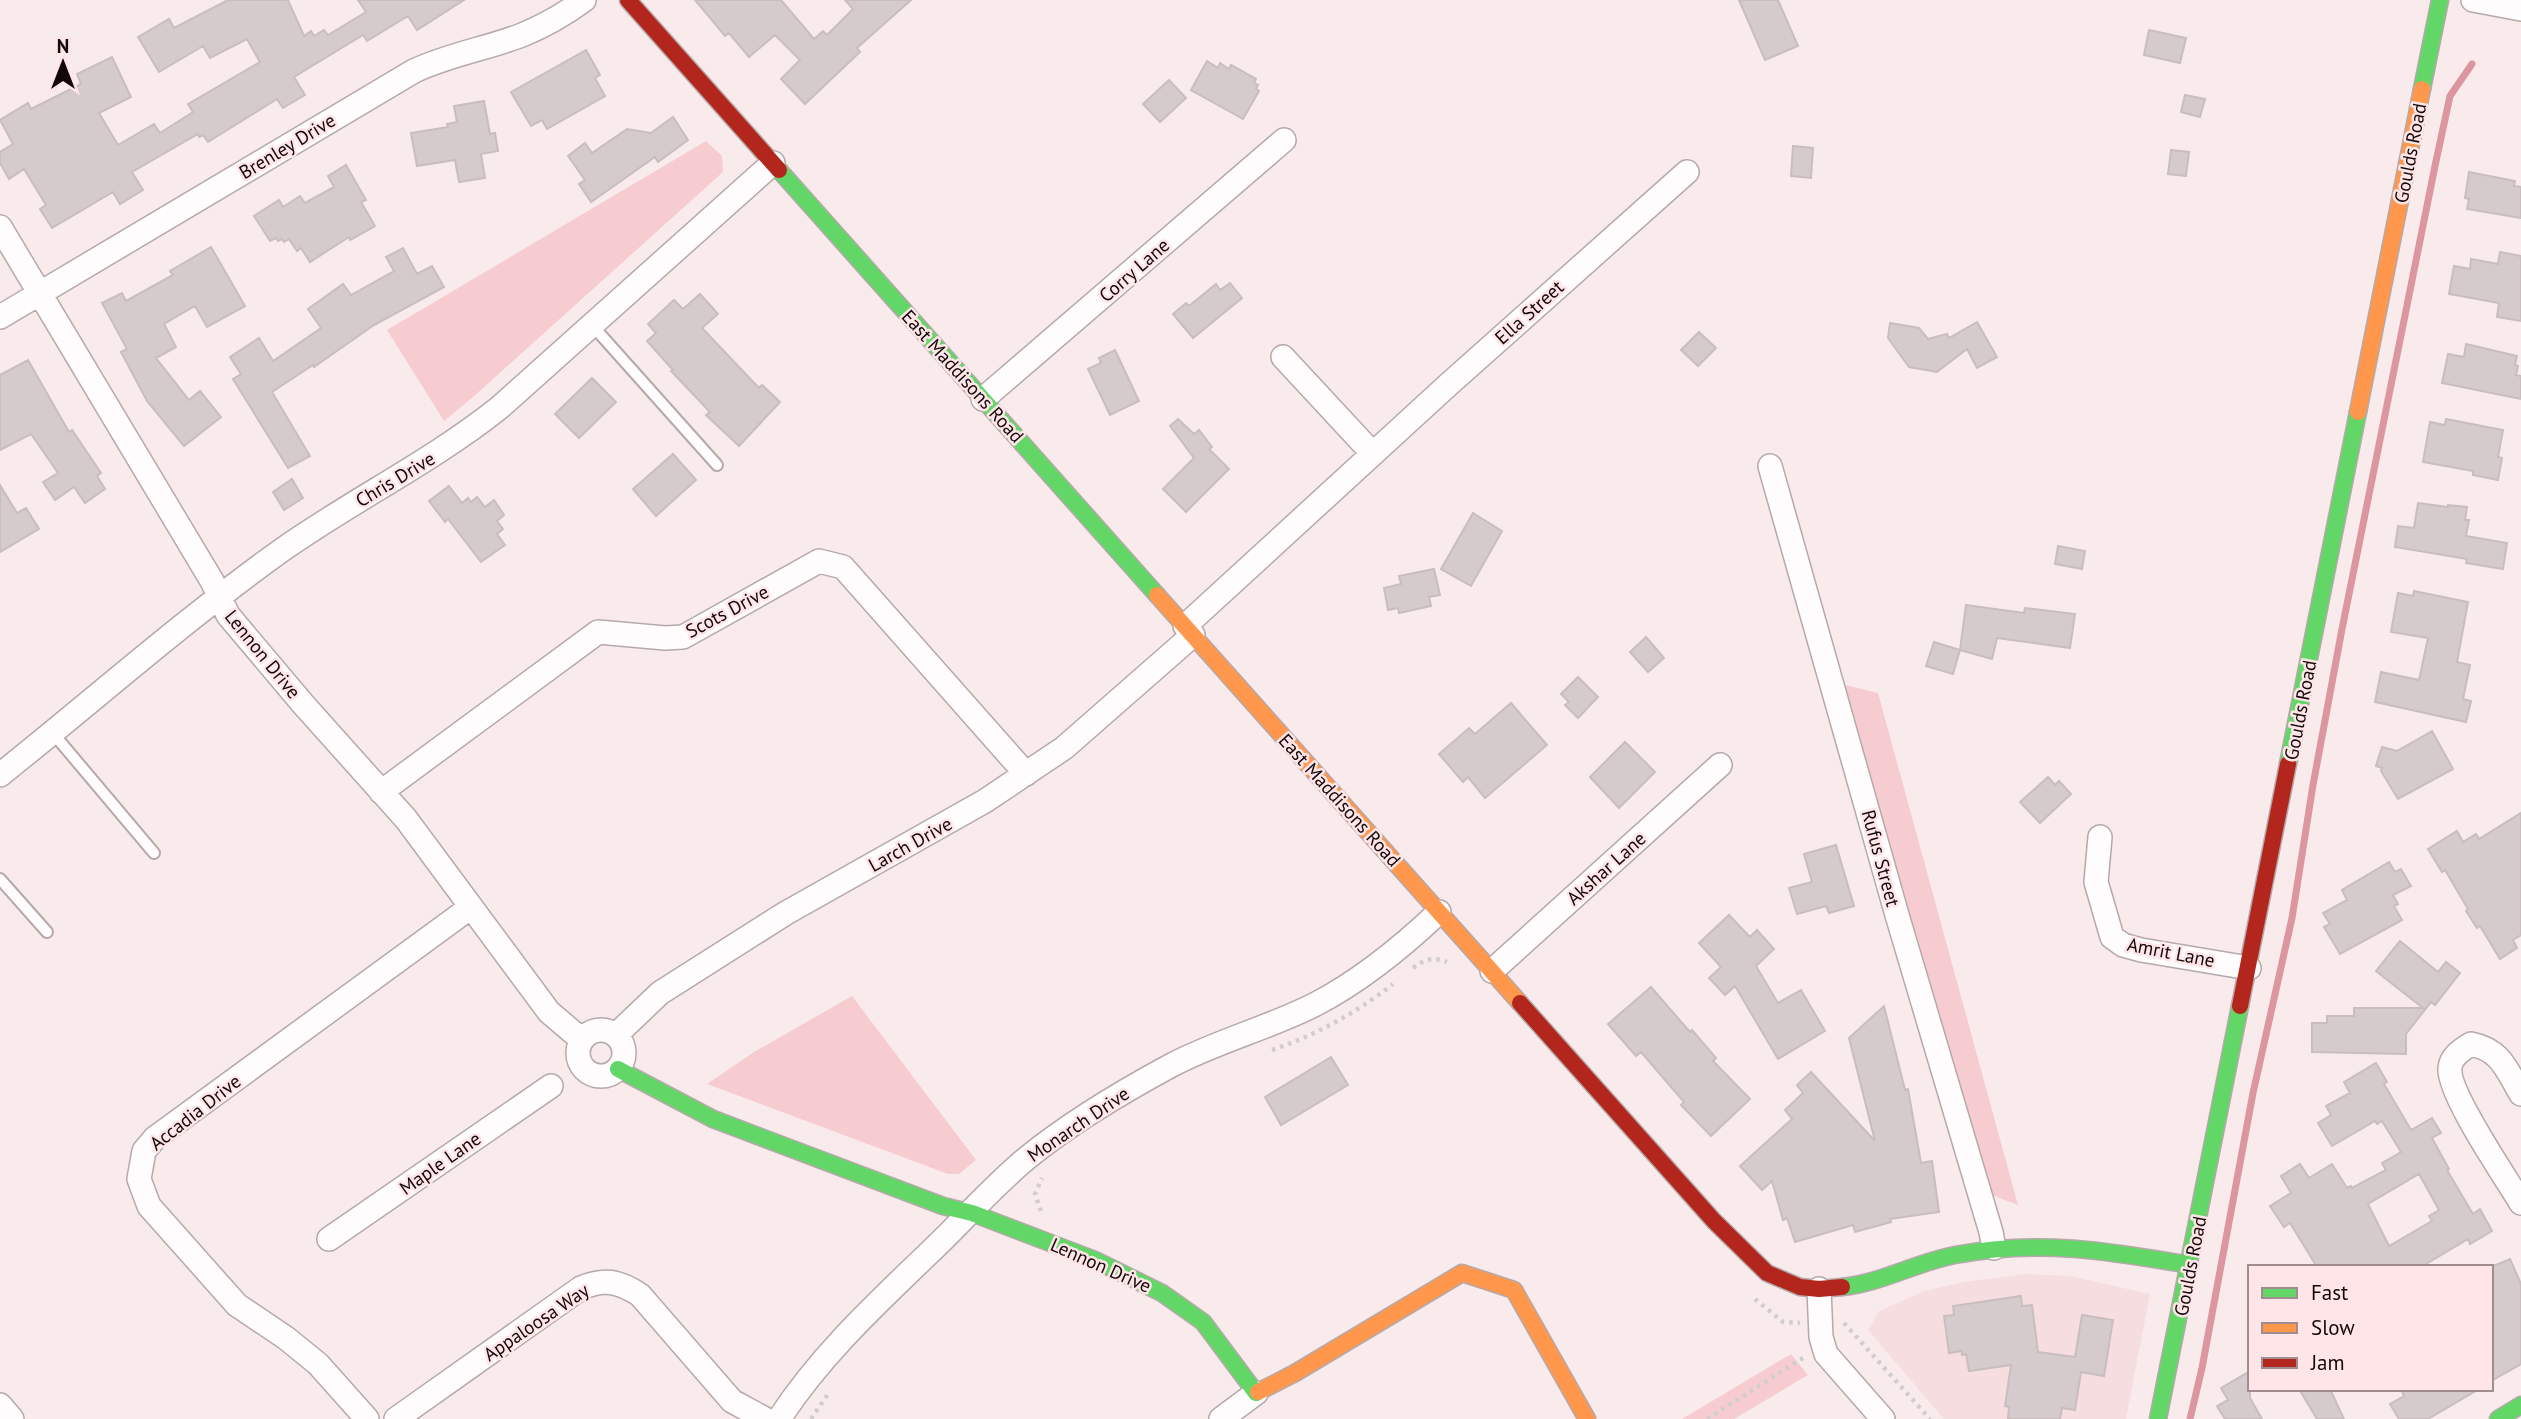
<svg xmlns="http://www.w3.org/2000/svg" width="2521" height="1419" font-family="'PT Sans',sans-serif">
	<style>
		.built { fill: #f6dee0 }
		.green { fill: #f7ccd1 }
		.lines { fill: none; stroke-linecap: round; stroke-linejoin: round }
		.stream { stroke: #db96a0; stroke-width: 7 }
		.building { fill: #d6cbcc; stroke: #c9bdbe; stroke-width: 2; fill-rule: evenodd }
		.lane-casing { stroke: #b5a9aa; stroke-width: 14 }
		.street-casing { stroke: #b5a9aa; stroke-width: 26 }
		.fast-casing { stroke: #b5a9aa; stroke-width: 19 }
		.slow-casing { stroke: #b5a9aa; stroke-width: 19 }
		.jam-casing { stroke: #b5a9aa; stroke-width: 19 }
		.path { stroke: #d2cdcd; stroke-width: 4.5; stroke-dasharray: 3.5 5; stroke-linecap: butt }
		.lane { stroke: #fefcfc; stroke-width: 10 }
		.street { stroke: #fefcfc; stroke-width: 23 }
		.fast { stroke: #63d668; stroke-width: 16 }
		.slow { stroke: #ff974d; stroke-width: 16 }
		.jam { stroke: #b3261e; stroke-width: 16 }
		.labels { text-anchor: middle; dominant-baseline: central; stroke-width: 5; stroke-linejoin: round; paint-order: stroke }
		.street-label { font-size: 19px; fill: #120809; stroke: #ffe5e8 }
	</style>
	<rect width="100%" height="100%" fill="#f9ebec"/>
	<path class="built" d="M2024,1274L2071,1276L2150,1294L2126,1419H1944L1868,1330L1879,1311L1924,1291L1964,1282Z"/>
	<path class="green" d="M706,141L722,156L723,172L473,397L444,421L387,330Z
		M1842,684L1878,693L2018,1205L1984,1192Z
		M852,996L976,1160L959,1174H948L707,1084L754,1052Z
		M1791,1354L1808,1375L1734,1419H1682Z"/>
	<g class="lines">
		<path class="stream" d="M2190,1419L2202,1368L2253,1093L2292,918L2313,785L2342,629L2435,166L2450,96L2472,64"/>
	</g>
	<path class="building" d="M228,0H288L304,36L311,31L314,36L324,30L328,35L366,12L358,0H464L417,30L408,16L367,41L363,35L294,77L305,95L283,108L277,99L208,142L203,135L199,137L198,134L132,172L143,190L120,204L113,192L52,228L40,209L46,205L24,169L9,179L0,163V152L13,144L0,120L28,103L31,109L81,84L77,74L112,57L131,97L99,113L118,145L154,124L160,133L193,112L188,104L260,62L247,39L210,58L203,46L159,72L138,37L169,19L174,28Z
		M695,0H781L814,39L823,31L827,35L853,9L845,0H911L857,48L860,52L805,104L781,79L800,60L775,35L749,57L729,33L725,36Z
		M1739,0H1778L1798,46L1765,60Z
		M2149,30L2186,38L2180,63L2144,55Z
		M586,50L600,75L595,78L605,96L547,129L542,120L531,126L511,92Z
		M1207,61L1218,68L1220,63L1229,69L1231,65L1256,79L1254,83L1258,85L1256,89L1259,91L1243,119L1191,90Z
		M1169,80L1186,98L1160,122L1143,104Z
		M2185,95L2205,99L2200,117L2181,112Z
		M484,101L490,134L495,133L498,151L481,154L485,178L459,182L455,160L417,166L411,133L448,127L447,124L457,122L454,106Z
		M673,117L688,140L658,162L655,157L591,202L579,184L585,180L568,156L585,143L592,153L627,129L651,133Z
		M1793,146L1813,148L1811,178L1791,176Z
		M2171,150L2189,152L2186,176L2168,174Z
		M346,165L366,200L361,202L375,226L350,240L349,237L310,262L301,248L297,251L289,239L284,242L282,239L278,241L276,238L270,241L254,216L279,200L283,207L300,196L305,203L334,187L328,176Z
		M2469,172L2515,181L2514,186L2521,187V218L2467,209L2469,199L2465,198Z
		M211,247L245,306L207,327L195,306L164,324L176,347L156,358L189,400L200,391L221,417L184,446L147,401L121,352L127,349L102,303L122,293L126,301L173,275L170,271Z
		M403,248L417,274L432,266L444,287L374,325L314,367L313,365L272,392L310,456L288,468L233,379L241,374L230,357L259,338L273,361L321,328L308,309L343,284L351,295L394,271L386,257Z
		M2500,252L2521,256V321L2497,317L2499,303L2449,294L2454,266L2470,269L2471,259L2498,264Z
		M1230,283L1242,298L1193,338L1173,314L1186,303L1189,306L1216,284L1220,290Z
		M700,294L718,314L702,328L759,388L762,385L780,402L739,446L706,415L710,412L671,371L673,370L647,341L656,333L648,324L674,300L683,309Z
		M1977,322L1997,357L1977,368L1967,349L1937,372L1909,367L1888,338L1890,323L1919,328L1928,339L1947,334L1949,338Z
		M1699,332L1716,348L1698,366L1681,350Z
		M2466,344L2517,356L2515,365L2518,366L2516,375L2521,376V399L2442,383L2448,354L2464,357Z
		M1115,350L1139,401L1110,415L1088,369L1101,363L1099,358Z
		M28,360L69,432L72,430L101,473L97,476L105,489L85,503L74,487L55,500L43,482L58,473L31,434L0,450V375Z
		M592,378L616,402L579,438L555,414Z
		M1178,419L1194,434L1199,430L1212,447L1209,449L1229,469L1186,512L1163,489L1194,458L1170,426Z
		M2446,419L2503,430L2498,457L2502,458L2498,480L2473,475V471L2423,462L2430,422L2445,425Z
		M673,454L696,480L656,516L633,489Z
		M292,479L303,498L284,510L273,492Z
		M0,485L17,513L26,508L39,529L0,552Z
		M449,486L462,503L468,498L471,502L477,497L485,507L494,500L504,515L497,521L503,529L497,534L505,545L481,562L448,519L445,522L429,501Z
		M2418,503L2448,507V505L2467,507L2465,520H2469L2466,536L2507,543L2503,569L2466,563L2467,559L2395,547L2398,526L2414,528Z
		M1473,513L1502,531L1471,586L1441,569Z
		M2058,546L2085,551L2082,569L2055,564Z
		M1434,569L1440,595L1429,597L1431,606L1399,613L1398,608L1388,610L1384,588L1401,584L1399,576Z
		M2414,591L2468,602L2457,662L2470,665L2463,699L2471,701L2466,722L2375,702L2381,672L2419,680L2428,638L2391,632L2398,593L2413,596Z
		M1966,605L2024,613L2025,608L2075,614L2070,648L1997,638L1992,659L1960,650L1953,674L1926,666L1934,642L1960,650Z
		M1646,637L1664,658L1648,672L1630,652Z
		M1578,677L1598,697L1578,718L1565,705L1569,702L1561,694Z
		M1511,703L1547,745L1485,798L1468,777L1463,782L1439,754L1469,728L1475,734Z
		M2432,731L2453,769L2398,799L2381,771L2382,768L2376,766L2382,747L2397,751Z
		M1625,742L1655,772L1619,808L1590,777Z
		M2048,777L2055,785L2059,781L2071,794L2040,823L2020,802Z
		M2521,813V935L2513,940L2517,948L2500,959L2480,926L2477,928L2466,911L2468,909L2445,870L2442,872L2428,849L2457,831L2463,842L2476,834L2479,839Z
		M1836,845L1854,906L1829,913L1826,906L1797,914L1789,888L1812,882L1804,854Z
		M2389,862L2395,872L2401,869L2411,886L2393,895L2398,904L2394,906L2402,920L2340,954L2324,927L2330,924L2323,913L2347,900L2342,890Z
		M1729,915L1750,937L1757,930L1774,949L1756,966L1778,1003L1801,990L1825,1031L1778,1059L1735,986L1725,995L1709,978L1721,967L1699,943Z
		M2400,941L2438,972L2446,962L2460,973L2435,1005L2431,1002L2406,1034V1054L2312,1052V1023H2327V1016H2354V1008H2423L2376,971Z
		M1651,987L1690,1032L1692,1030L1716,1058L1713,1061L1750,1099L1711,1136L1681,1105L1684,1102L1641,1052L1636,1056L1608,1024Z
		M1884,1006L1905,1090L1908,1089L1921,1163L1932,1161L1939,1212L1890,1219L1891,1222L1855,1232L1853,1225L1795,1242L1787,1218L1783,1220L1772,1181L1762,1190L1740,1166L1792,1119L1785,1110L1803,1093L1797,1085L1811,1072L1875,1141L1849,1038Z
		M1331,1057L1348,1085L1281,1125L1265,1097Z
		M2376,1063L2387,1082L2384,1084L2411,1130L2432,1118L2441,1133L2432,1138L2449,1169L2447,1170L2473,1214L2480,1209L2492,1231L2470,1244L2468,1239L2421,1267H2317L2290,1223L2284,1227L2270,1206L2291,1193L2281,1176L2300,1164L2309,1178L2332,1164L2347,1188L2351,1186L2352,1188L2386,1170L2382,1163L2401,1152L2382,1121L2377,1124L2375,1121L2332,1146L2318,1123L2331,1115L2326,1106L2350,1093L2344,1082ZM2419,1174L2439,1210L2429,1216L2432,1221L2389,1246L2368,1204Z
		M2510,1259L2521,1284V1364L2491,1381V1267Z
		M2021,1296L2022,1306L2032,1305L2038,1352L2075,1357L2082,1315L2113,1320L2104,1376L2081,1372L2075,1410L2062,1408L2060,1419H2008L2009,1407L2005,1406L2011,1365L1969,1371L1966,1354L1962,1355V1351L1949,1353L1944,1316L1954,1315L1953,1306Z
		M2250,1371V1398L2262,1419H2225L2217,1406L2228,1400L2221,1388Z
		M2299,1389H2330L2344,1419H2317Z
		M2401,1389H2479L2428,1419H2399L2390,1404L2404,1396Z"/>
	<g class="lines">
		<g class="lane-casing">
			<path id="lane" d="M592,325L717,465
				M52,732L154,853
				M0,879L47,932"/>
		</g>
		<g class="street-casing">
			<path id="street" d="M2473,0L2521,9
				M0,227L212,581L228,615L303,704L406,819L549,1012L582,1040
				M0,317L414,71C450,54 486,49 522,35C544,26 565,14 584,0
				M1283,357L1373,454
				M983,399L1284,140
				M1770,466L1897,915L1991,1232L1994,1248
				M1185,626L1448,385L1687,172
				M0,775C94,700 184,620 282,550C353,500 431,462 499,408L773,163
				M381,792L598,632L665,638L683,637L819,561L843,567L1026,774
				M2100,837L2096,882L2112,937L2123,945L2141,950L2249,968
				M1492,971L1720,765
				M578 1053a23 23 0 1 1 46 0a23 23 0 1 1-46 0Z
				M616,1035L660,993L786,913L985,801L1064,748L1193,635
				M2521,1094C2506,1069 2501,1050 2471,1044C2462,1050 2451,1056 2450,1068C2447,1092 2506,1178 2521,1203
				M329,1239L551,1086
				M1819,1289L1821,1337L1826,1354L1883,1419
				M0,1405L12,1419
				M367,1419L318,1364L286,1338L237,1305L149,1206L139,1179L144,1151L155,1138L471,907
				M396,1419L581,1288C604,1278 619,1281 640,1295L732,1401L765,1419
				M779,1419C820,1356 874,1306 928,1254C961,1223 992,1187 1027,1158C1071,1122 1120,1093 1170,1066C1217,1041 1269,1028 1316,1004C1362,980 1402,947 1439,912
				M1221,1419L1256,1393"/>
		</g>
		<g class="fast-casing">
			<path id="fast" d="M2422,89L2440,0
				M779,170L1157,595
				M2288,764L2358,412
				M618,1069L713,1119L943,1206L972,1213L1095,1260L1162,1293L1203,1322L1256,1393L1258,1392
				M1842,1287C1882,1283 1917,1262 1955,1255C2038,1239 2109,1251 2190,1265
				M2158,1419L2240,1006
				M2498,1419L2521,1405"/>
		</g>
		<g class="slow-casing">
			<path id="slow" d="M2358,412L2422,89
				M1157,595L1520,1003
				M1258,1392L1295,1373L1462,1273L1514,1290L1587,1419"/>
		</g>
		<g class="jam-casing">
			<path id="jam" d="M628,0L779,170
				M1520,1003L1714,1221L1767,1273L1800,1287L1819,1289L1842,1287
				M2240,1006L2288,764"/>
		</g>
		<path class="path" d="M1413,968C1424,960 1433,956 1447,962
			M1272,1050C1316,1035 1356,1013 1393,984
			M1041,1211L1035,1194L1042,1178
			M1755,1299L1783,1322L1800,1323
			M1844,1323L1930,1419
			M811,1419L830,1391
			M1707,1419L1803,1358"/>
		<use href="#lane" class="lane"/>
		<use href="#street" class="street"/>
		<use href="#fast" class="fast"/>
		<use href="#slow" class="slow"/>
		<use href="#jam" class="jam"/>
	</g>
	<g class="labels">
		<g class="street-label">
			<text transform="translate(287 146) rotate(-31)">Brenley Drive</text>
			<text transform="translate(2410 153) rotate(-79)">Goulds Road</text>
			<text transform="translate(1134 270) rotate(-41)">Corry Lane</text>
			<text transform="translate(1529 312) rotate(-42)">Ella Street</text>
			<text transform="translate(963 376) rotate(48)">East Maddisons Road</text>
			<text transform="translate(395 479) rotate(-31)">Chris Drive</text>
			<text transform="translate(727 611) rotate(-28)">Scots Drive</text>
			<text transform="translate(263 654) rotate(51)">Lennon Drive</text>
			<text transform="translate(2300 710) rotate(-79)">Goulds Road</text>
			<text transform="translate(1340 800) rotate(48)">East Maddisons Road</text>
			<text transform="translate(910 844) rotate(-29)">Larch Drive</text>
			<text transform="translate(1881 858) rotate(75)">Rufus Street</text>
			<text transform="translate(1606 868) rotate(-42)">Akshar Lane</text>
			<text transform="translate(2171 952) rotate(11)">Amrit Lane</text>
			<text transform="translate(195 1112) rotate(-38)">Accadia Drive</text>
			<text transform="translate(1078 1124) rotate(-34)">Monarch Drive</text>
			<text transform="translate(440 1163) rotate(-35)">Maple Lane</text>
			<text transform="translate(1101 1265) rotate(24)">Lennon Drive</text>
			<text transform="translate(2190 1266) rotate(-79)">Goulds Road</text>
			<text transform="translate(536 1322) rotate(-34)">Appaloosa Way</text>
		</g>
	</g>
	<rect x="2248" y="1265" width="245" height="126" fill="#ffe5e8" stroke="#a08d8f" stroke-width="2"/>
	<rect x="2262" y="1288" width="35" height="10" fill="#63d668" stroke="#a08d8f" stroke-width="2"/>
	<text x="2311" y="1300" font-size="21" fill="#120809">Fast</text>
	<rect x="2262" y="1323" width="35" height="10" fill="#ff974d" stroke="#a08d8f" stroke-width="2"/>
	<text x="2311" y="1335" font-size="21" fill="#120809">Slow</text>
	<rect x="2262" y="1358" width="35" height="10" fill="#b3261e" stroke="#a08d8f" stroke-width="2"/>
	<text x="2311" y="1370" font-size="21" fill="#120809">Jam</text>
	<g transform="translate(63 63)" stroke="#ffe5e8" stroke-width="5" paint-order="stroke">
	<path d="M0-5L12 26L0 18L-12 26Z" fill="#120809"/>
	<text y="-10" font-size="19" font-weight="bold" text-anchor="middle" fill="#120809">N</text>
	</g>
</svg>
